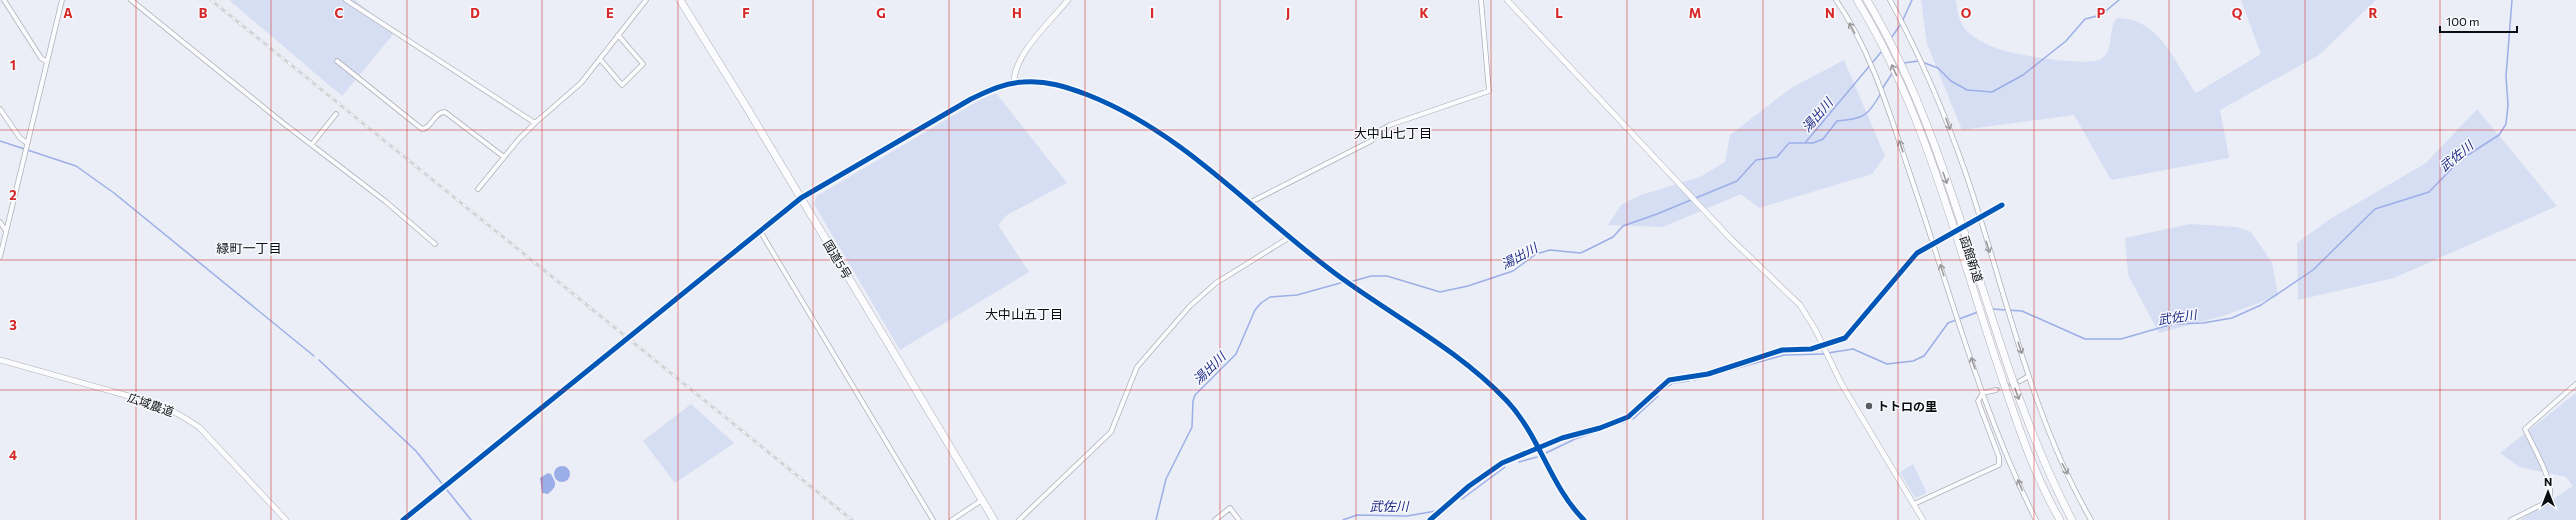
<svg xmlns="http://www.w3.org/2000/svg" width="2576" height="520" font-family="Commissioner,'Noto Sans JP',sans-serif">
	<style>
		.green { fill: #d6def3 }
		.water { fill: #9caee8 }
		.lines { fill: none; stroke-linecap: round; stroke-linejoin: round }
		.stream { stroke: #9caee8; stroke-width: 1.5 }
		.minor-tunnel { stroke: #c9ccd4; stroke-width: 4; stroke-dasharray: 4 2; stroke-linecap: butt }
		.minor-casing { stroke: #afb1b7; stroke-width: 5.5 }
		.tertiary-casing { stroke: #afb1b7; stroke-width: 6 }
		.trunk-casing { stroke: #afb1b7; stroke-width: 8 }
		.motorway-casing { stroke: #afb1b7; stroke-width: 8 }
		.minor { stroke: #fcfcfe; stroke-width: 4 }
		.tertiary { stroke: #fcfcfe; stroke-width: 5 }
		.trunk { stroke: #fcfcfe; stroke-width: 7 }
		.motorway { stroke: #fcfcfe; stroke-width: 7 }
		.rail-casing { stroke: #d3d4d7; stroke-width: 3 }
		.rail { stroke: #f9fafd; stroke-width: 1.5; stroke-dasharray: 4.5; stroke-linecap: butt }
		.cycleway-casing { stroke: #f9fafd; stroke-width: 8 }
		.cycleway { stroke: #0057b8; stroke-width: 5 }
		.oneway { stroke: #9c9c9f }
		.grid { fill: none; stroke: #d62828; stroke-width: 1; stroke-opacity: 0.55 }
		.poi-dot { fill: #595c61; stroke: #f9fafd; stroke-width: 1.5 }
		.labels { text-anchor: middle; dominant-baseline: central; stroke-width: 3; stroke-linejoin: round; paint-order: stroke }
		.street-label { font-size: 12px; fill: #0b0d11; stroke: #f9fafd }
		.poi-label { font-size: 12px; font-weight: bold; fill: #0b0d11; stroke: #f9fafd; text-anchor: start }
		.water-label { font-size: 13px; font-style: italic; fill: #202c87; stroke: #f9fafd }
		.neighbourhood-label { font-size: 13px; fill: #0b0d11; stroke: #f9fafd }
		.grid-label { font-size: 13px; text-anchor: middle; font-weight: bold; fill: #d62828; stroke: #f9fafd; stroke-width: 3; stroke-linejoin: round; paint-order: stroke }
	</style>
	<rect width="100%" height="100%" fill="#ebeef6"/>
	<path class="green" d="M229,0H355L395,32L342,96Z
		M1921,0H1956C1957,11 1960,26 1969,33C1977,40 1992,47 2002,50C2017,55 2089,67 2101,59C2115,50 2107,30 2117,18C2160,18 2175,63 2196,93L2261,54L2241,0H2376L2319,55L2220,110L2229,158L2111,180L2074,115L1962,130L1927,44Z
		M1844,60L1885,156L1872,174L1759,208L1741,194L1663,227L1608,225L1621,205L1641,195L1700,177L1725,162L1730,135L1791,88Z
		M996,93L1067,183L1007,215L998,225L1029,272L900,350L814,204L817,196L983,98Z
		M2477,109L2557,206L2394,278L2298,300L2297,243L2330,219L2426,163Z
		M2190,224L2237,227L2251,232L2272,262L2278,296L2223,316L2159,333L2128,275L2125,238Z
		M2576,393V520H2520L2573,486L2566,477L2519,467L2500,453Z
		M691,404L734,443L675,483L643,441Z
		M1913,464L1927,493L1915,498L1900,472Z"/>
	<path class="water" d="M554 474a8 8 0 1 1 16 0a8 8 0 1 1-16 0Z
		M548,473L551,474C557,485 557,486 548,494L542,493L540,478Z"/>
	<g class="lines">
		<path class="stream" d="M1891,38L1901,24L1912,0
			M1922,62L1938,68L1951,81L1967,90L1992,92L2023,75L2066,41L2085,19L2101,15L2119,0
			M1903,63L1919,61
			M1882,89L1893,72
			M0,141L76,166L114,193L314,356
			M1805,143L1882,51
			M1350,282L1371,276H1387L1440,292L1468,286L1513,271L1536,254L1550,250L1580,253L1585,251L1613,237L1623,226L1657,214L1737,181L1756,160L1777,157L1789,143H1813L1823,139L1837,121C1864,119 1868,116 1881,93
			M1992,309L2022,311L2085,339H2121L2173,324L2203,323L2232,318L2261,305L2313,270L2375,209L2429,192L2460,160L2499,135L2506,124L2508,105L2506,76L2512,0
			M1828,353L1853,349L1887,364L1913,361L1924,356L1948,323L1978,312
			M319,360L416,451L471,520
			M1694,380L1784,355L1824,354
			M1664,389L1673,383L1689,381
			M1633,419L1658,396
			M1546,453L1575,439L1625,422
			M1519,462L1537,457
			M1462,499L1505,467
			M1156,520L1166,479L1192,427L1193,401L1195,395L1236,354L1255,310L1261,303L1270,297L1297,295L1344,282
			M1343,520L1357,515L1407,516L1436,511"/>
		<path class="minor-tunnel" d="M1946,236L1963,226
			M1996,390L2020,381"/>
		<g class="minor-casing">
			<path id="minor" d="M4,0L41,58L47,62
				M131,0L283,123L385,201L435,244
				M346,0L535,123L581,83L646,0
				M1836,0C1872,52 1890,115 1910,174C1950,290 1981,411 2036,520
				M1890,0C1921,57 1946,116 1967,177C2006,292 2030,414 2091,520
				M600,59L622,85L643,64L618,35
				M337,61L422,129C432,128 434,112 445,112L504,157
				M0,109L20,138L27,143
				M312,144L336,114
				M478,189L518,140L535,123
				M1251,202L1371,141L1379,131L1390,125L1489,91L1481,0
				M0,222L6,231
				M1967,224L2002,205
				M760,231L933,520
				M0,257L62,0
				M2020,381L2029,376
				M1914,504L1999,465V457L1978,401L1983,393L1996,390
				M952,520L982,500
				M1019,520L1111,432L1137,367L1190,306L1216,283L1290,237
				M1215,520L1230,508L1239,520
				M1430,520L1469,486L1502,463L1562,438L1600,428L1628,417L1669,380L1708,374L1782,350L1811,349L1845,338L1917,253L1946,236
				M2511,520L2549,501C2556,484 2533,447 2525,429L2576,384"/>
		</g>
		<g class="tertiary-casing">
			<path id="tertiary" d="M1507,0L1730,238L1800,305L1815,329L1841,383L1923,520
				M1014,83C1013,55 1051,21 1068,0
				M0,360L157,404L180,415L199,427L286,520
				M403,520L801,198L971,99C988,91 1004,83 1023,82C1046,80 1067,87 1088,95C1187,134 1256,216 1340,277C1396,318 1459,350 1507,401C1540,436 1550,486 1584,520"/>
		</g>
		<g class="trunk-casing">
			<path id="trunk" d="M680,0L744,103L994,520"/>
		</g>
		<g class="motorway-casing">
			<path id="motorway" d="M1857,0C1927,114 1958,249 2001,375C2017,423 2034,475 2060,520
				M1867,0C1963,162 1985,354 2072,520"/>
		</g>
		<use href="#minor" class="minor"/>
		<use href="#tertiary" class="tertiary"/>
		<use href="#trunk" class="trunk"/>
		<use href="#motorway" class="motorway"/>
		<g class="rail-casing">
			<path id="rail" d="M211,0L852,520"/>
		</g>
		<use href="#rail" class="rail"/>
		<g class="cycleway-casing">
			<path id="cycleway" d="M403,520L801,198L971,99C988,91 1004,83 1023,82C1046,80 1067,87 1088,95C1187,134 1256,216 1340,277C1396,318 1459,350 1507,401C1540,436 1550,486 1584,520
				M1430,520L1469,486L1502,463L1562,438L1600,428L1628,417L1669,380L1708,374L1782,350L1811,349L1845,338L1917,253L2002,205"/>
		</g>
		<use href="#cycleway" class="cycleway"/>
	</g>
	<defs><path id="oneway-shaft" d="M-6 0H5M1.5-3L5.5 0L1.5 3" fill="none" stroke-width="1.6" stroke-linecap="round" stroke-linejoin="round"/></defs>
	<g class="oneway">
		<use href="#oneway-shaft" transform="translate(1852 28) rotate(-118)"/>
		<use href="#oneway-shaft" transform="translate(1894 70) rotate(-115)"/>
		<use href="#oneway-shaft" transform="translate(1948 124) rotate(70)"/>
		<use href="#oneway-shaft" transform="translate(1901 146) rotate(-109)"/>
		<use href="#oneway-shaft" transform="translate(1945 178) rotate(71)"/>
		<use href="#oneway-shaft" transform="translate(1988 247) rotate(72)"/>
		<use href="#oneway-shaft" transform="translate(1942 270) rotate(-108)"/>
		<use href="#oneway-shaft" transform="translate(2020 348) rotate(72)"/>
		<use href="#oneway-shaft" transform="translate(1973 363) rotate(-109)"/>
		<use href="#oneway-shaft" transform="translate(2017 394) rotate(70)"/>
		<use href="#oneway-shaft" transform="translate(2065 469) rotate(62)"/>
		<use href="#oneway-shaft" transform="translate(2020 485) rotate(-113)"/>
	</g>
	<path class="grid" d="M136,0V520M271,0V520M407,0V520M542,0V520M678,0V520M813,0V520M949,0V520M1085,0V520M1220,0V520M1356,0V520M1491,0V520M1627,0V520M1763,0V520M1898,0V520M2034,0V520M2169,0V520M2305,0V520M2440,0V520M0,130H2576M0,260H2576M0,390H2576"/>
	<circle class="poi-dot" cx="1869" cy="406" r="4"/>
	<g class="labels">
		<g class="street-label">
			<text transform="translate(838 259) rotate(59)">国道5号</text>
			<text transform="translate(1972 259) rotate(72)">函館新道</text>
			<text transform="translate(151 404) rotate(19)">広域農道</text>
		</g>
		<g class="poi-label">
			<text x="1877" y="406">トトロの里</text>
		</g>
		<g class="water-label">
			<text transform="translate(1817 115) rotate(-49)">湯出川</text>
			<text transform="translate(2456 156) rotate(-40)">武佐川</text>
			<text transform="translate(1519 256) rotate(-28)">湯出川</text>
			<text transform="translate(2177 317) rotate(-8)">武佐川</text>
			<text transform="translate(1209 368) rotate(-45)">湯出川</text>
			<text x="1389" y="506">武佐川</text>
		</g>
		<g class="neighbourhood-label">
			<text x="1393" y="133">大中山七丁目</text>
			<text x="249" y="248">緑町一丁目</text>
			<text x="1024" y="314">大中山五丁目</text>
		</g>
	</g>
	<g class="grid-label">
		<text x="68" y="18">A</text>
		<text x="203" y="18">B</text>
		<text x="339" y="18">C</text>
		<text x="475" y="18">D</text>
		<text x="610" y="18">E</text>
		<text x="746" y="18">F</text>
		<text x="881" y="18">G</text>
		<text x="1017" y="18">H</text>
		<text x="1152" y="18">I</text>
		<text x="1288" y="18">J</text>
		<text x="1424" y="18">K</text>
		<text x="1559" y="18">L</text>
		<text x="1695" y="18">M</text>
		<text x="1830" y="18">N</text>
		<text x="1966" y="18">O</text>
		<text x="2101" y="18">P</text>
		<text x="2237" y="18">Q</text>
		<text x="2373" y="18">R</text>
		<text x="13" y="70">1</text>
		<text x="13" y="200">2</text>
		<text x="13" y="330">3</text>
		<text x="13" y="460">4</text>
	</g>
	<g transform="translate(2548 492)" stroke="#f9fafd" stroke-width="3" paint-order="stroke">
	<path d="M0-3L7 15L0 10L-7 15Z" fill="#0b0d11"/>
	<text y="-6" font-size="11" font-weight="bold" text-anchor="middle" fill="#0b0d11">N</text>
	</g>
	<path d="M2440 26v6h77v-6" fill="none" stroke="#0b0d11" stroke-width="2"/>
	<text x="2446" y="26" font-size="12" fill="#0b0d11" stroke="#f9fafd" stroke-width="3" paint-order="stroke">100 m</text>
</svg>
